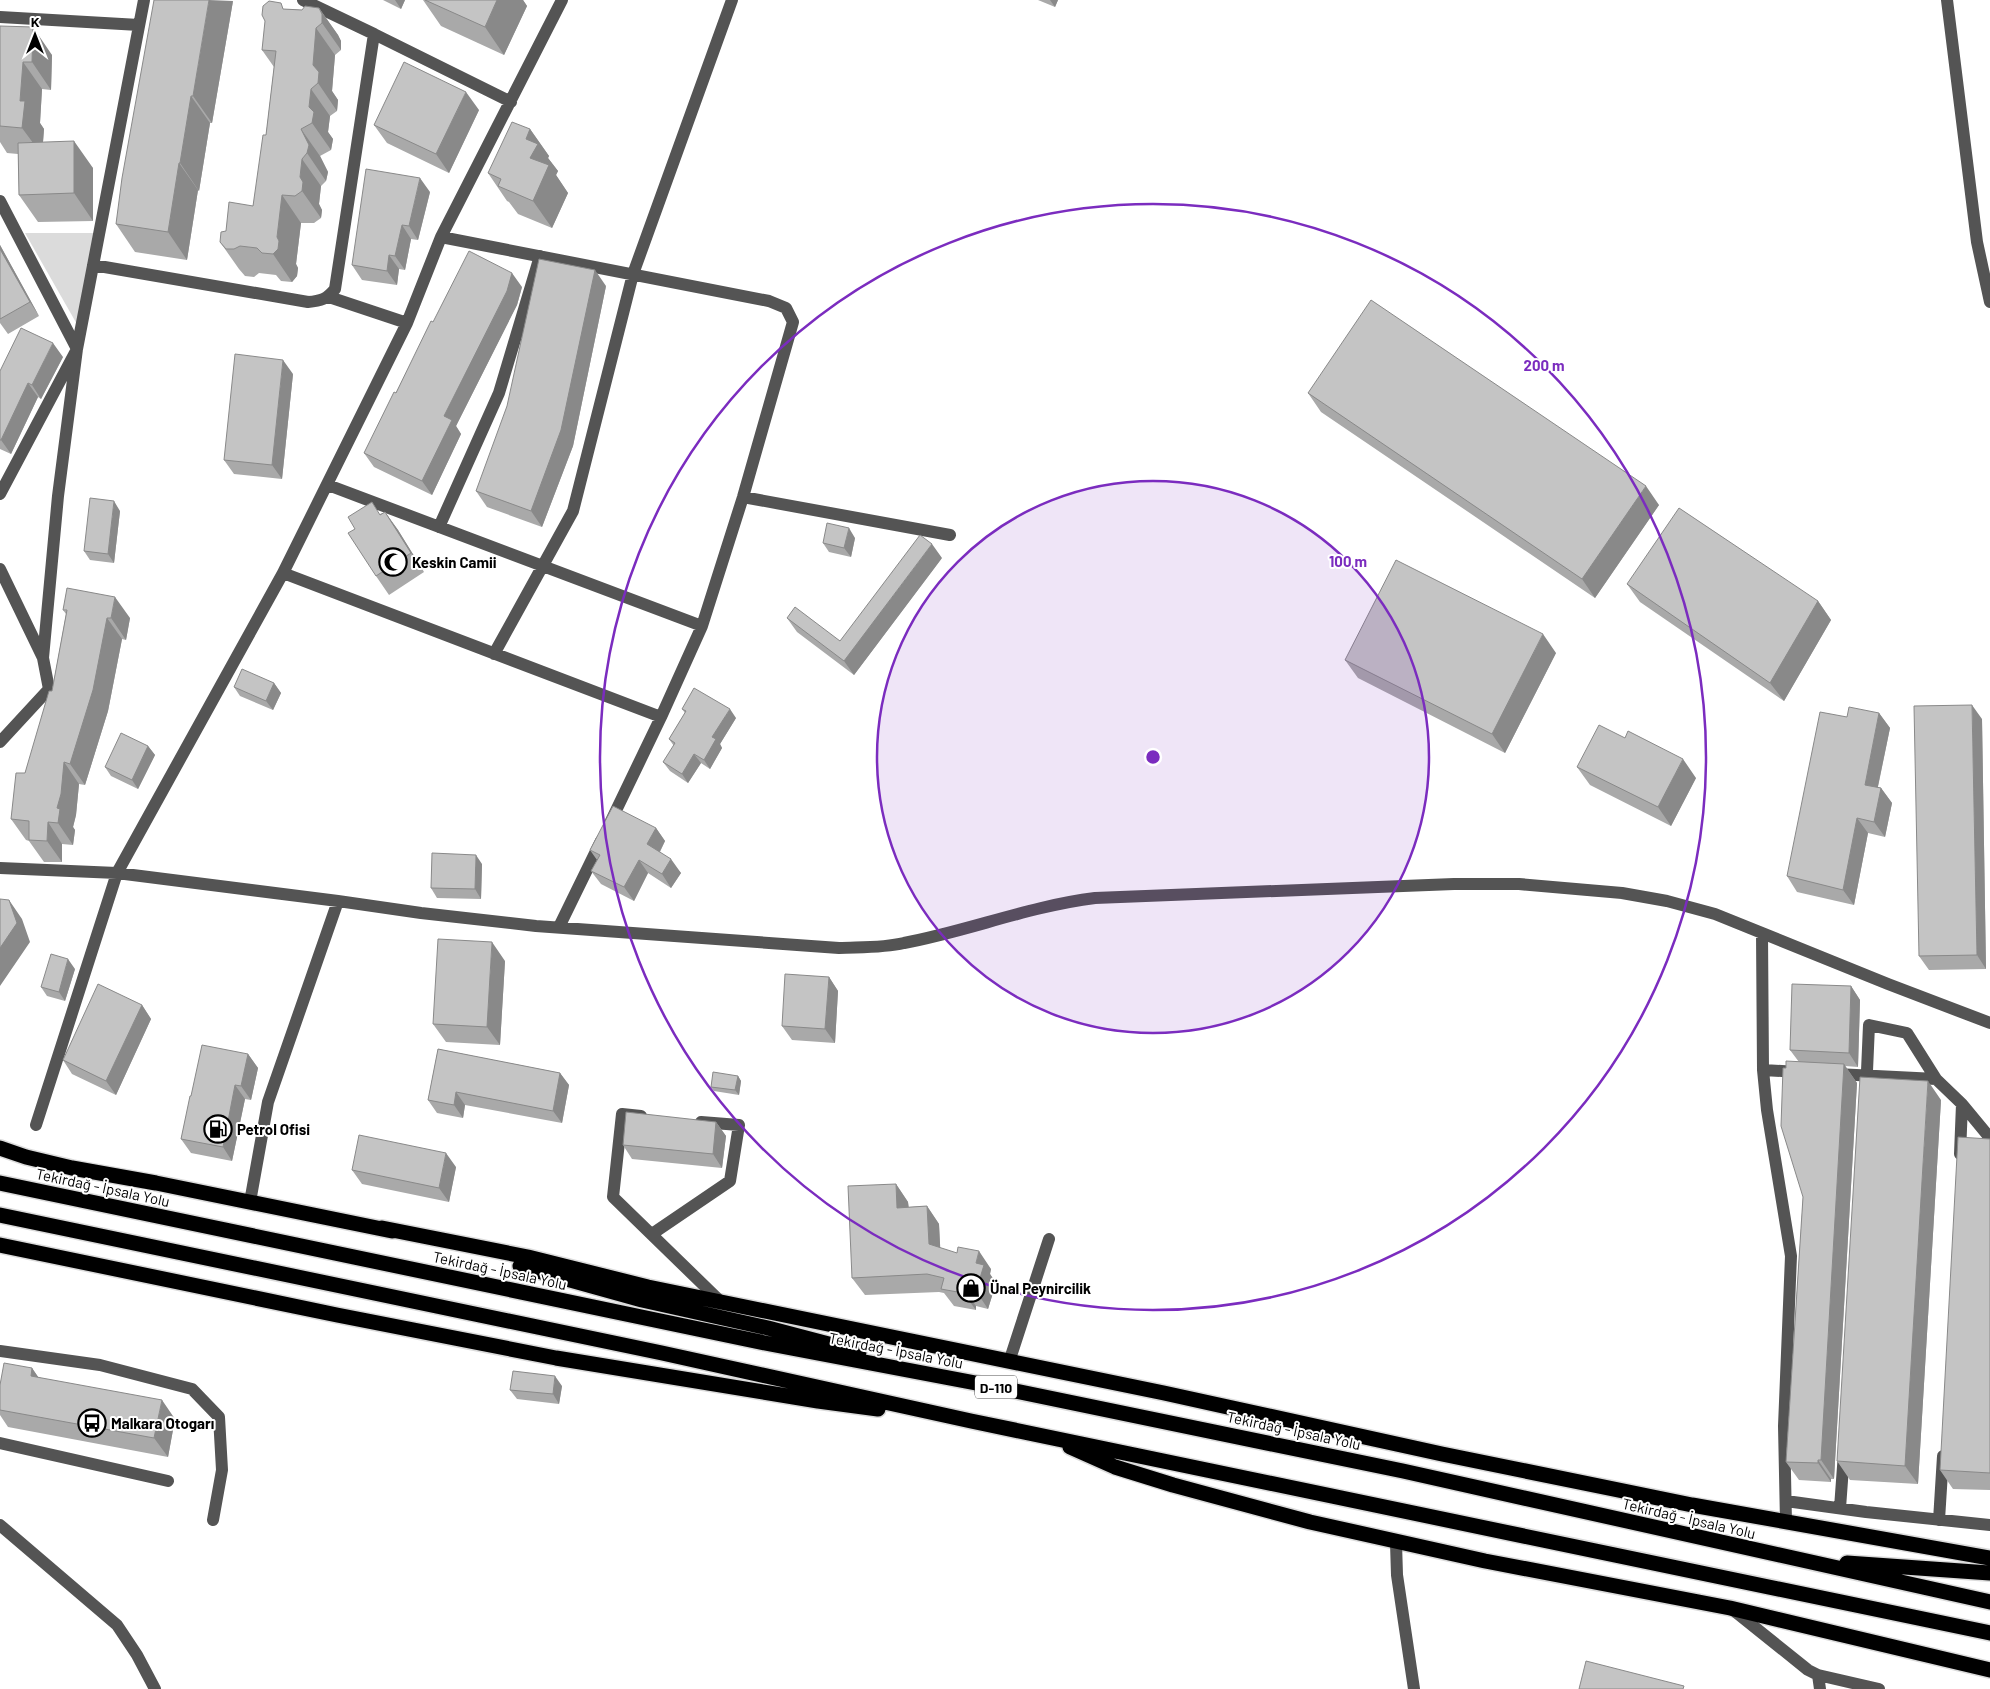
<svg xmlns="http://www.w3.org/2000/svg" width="1990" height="1689" font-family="Barlow,sans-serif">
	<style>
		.green { fill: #dbdbdb }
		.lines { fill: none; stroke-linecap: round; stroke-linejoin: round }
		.highway-casing { stroke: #dbdbdb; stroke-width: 18 }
		.minor { stroke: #545454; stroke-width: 12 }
		.highway { stroke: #000; stroke-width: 15 }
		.wall { fill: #a9a9a9 }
		.shaded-wall { fill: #898989 }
		.building { fill: #c4c4c4; stroke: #898989 }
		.ring { fill: none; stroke: #7b2cbf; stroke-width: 2.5 }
		.labels { text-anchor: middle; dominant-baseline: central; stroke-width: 4; stroke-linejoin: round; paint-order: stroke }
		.shield { fill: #fff; stroke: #4c4c4c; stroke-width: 1 }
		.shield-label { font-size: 14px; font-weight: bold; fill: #000 }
		.poi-label { font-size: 15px; font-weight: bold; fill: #000; stroke: #fff; text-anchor: start }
		.street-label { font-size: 15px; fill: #000; stroke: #fff }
		.centre { fill: #7b2cbf; stroke: #fff; stroke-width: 2.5 }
		.ring-label { font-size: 15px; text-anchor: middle; font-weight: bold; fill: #7b2cbf; stroke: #fff; stroke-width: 4; stroke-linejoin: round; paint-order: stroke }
	</style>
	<rect width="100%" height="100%" fill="#fff"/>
	<path class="green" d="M25,233H96L78,326Z"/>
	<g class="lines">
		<g class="highway-casing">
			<path id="highway" d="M0,1148L26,1157L72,1168L156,1183L392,1231
				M0,1183L770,1344L981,1384L1403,1471L1990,1602
				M0,1215L662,1353L971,1421L1990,1633
				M382,1228L528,1257L648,1287L1164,1393L1442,1454L1692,1505L1990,1558
				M0,1245L337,1315L556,1358L818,1401L878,1409
				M520,1266L642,1300L768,1328L859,1352
				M1070,1447L1115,1467L1173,1485L1310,1522L1485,1561L1730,1608L1990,1670
				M1847,1563L1990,1573"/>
		</g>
		<path class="minor" d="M1947,0L1977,242L1990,302
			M0,17L139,25
			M374,34L511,102
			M0,201L77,349L0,494
			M441,237L769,301L786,308L793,322L743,497L702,626L661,717L610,823
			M93,265L308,302C321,301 327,299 335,289L374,34L303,0
			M329,297L407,323
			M328,485L702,626
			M743,497L950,535
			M439,527L499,393L540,256
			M0,569L43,658L49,689L0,742
			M283,573L661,717
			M494,654L573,511L633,274L732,0
			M43,658L58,496L77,349L144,0
			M0,868L117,873L338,901L421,913L536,926L839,948C861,947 883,948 904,943C968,931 1030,906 1095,898L1454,884H1519L1622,893L1667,901L1715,914L1888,984L1990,1023
			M559,927L601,841
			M1762,933L1763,1070L1767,1110L1791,1256L1784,1426L1786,1522
			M1763,1070L1798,1072
			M1836,1074L1936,1079
			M1866,1094L1869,1025L1907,1033L1936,1079L1962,1104L1990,1138
			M641,1116L622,1114L613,1197L721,1302
			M36,1125L117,873L283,573L407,323L441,237L562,0
			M1960,1154L1962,1104
			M250,1202L268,1102L338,901
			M652,1234L730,1181L739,1125L701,1122
			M0,1351L100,1365L192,1389L219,1417L222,1470L213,1520
			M1009,1362L1049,1239
			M0,1443L168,1481
			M1786,1501L1866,1512L1990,1525
			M1840,1508L1844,1453
			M1939,1520L1943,1456
			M0,1525L117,1625L137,1655L155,1689
			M1396,1543L1397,1575L1414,1689
			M1732,1609L1808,1670L1818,1675L1879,1689
			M1818,1675L1820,1689"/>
		<use href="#highway" class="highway"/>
	</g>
	<path class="wall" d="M383,0H405L401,9Z
		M423,0H523L527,6L504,55L441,26Z
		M1038,0H1058L1055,7Z
		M233,1L212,123H210L199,191L198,190L187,260L135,252L116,224Z
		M319,8L338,35L341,41V50L335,55L332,91L338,100L337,111L330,116L328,132L333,139L331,150L320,156L328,172L326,181L321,186L319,204L322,210L321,218L314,223H301L296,264L298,268L297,276L292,282L281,281L276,275L259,273L254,277L245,276L239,269L220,242L226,231L253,206L266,135L274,67L262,50L285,9L302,10Z
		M0,26L52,55L51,90L42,89L40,123L44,129L43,142L93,168V221L38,222L19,195L18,154L7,153L0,142Z
		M479,110L449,173L387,143L374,125Z
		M530,129L549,156L548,158L558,171L556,175L568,193L552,228L518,214L509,202L507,201L488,173Z
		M430,192L418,240L411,239L405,270L399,269L397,285L362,280L352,265Z
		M0,245L39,316L8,334L0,323Z
		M606,286L573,446L542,527L487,507L476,491Z
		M522,287L517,305L456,426L461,434L432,495L374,467L364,453L433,322Z
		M63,357L41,399L38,397L11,454L0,449V371Z
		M293,374L282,479L234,474L224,460Z
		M1308,393L1659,505L1595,598L1321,412Z
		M120,511L114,563L90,560L84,551Z
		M385,512L398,530L424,572L389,595L376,576L380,514Z
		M855,538L851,557L829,552L823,543Z
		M942,558L854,675L797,632L787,618L840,641Z
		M1627,584L1818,601L1831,620L1784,701L1640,602Z
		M63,610L130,618L126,640L122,639L108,711L85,785L79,784L76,815L73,827L75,830L73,845L62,844V862H44L29,841L26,840L11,819L25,773L52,691L66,614Z
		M1556,653L1505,753L1358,678L1345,660Z
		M274,683L281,693L273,710L240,696L234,687Z
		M682,709L736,718L720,744L722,748L710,769L701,763L688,783L670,771L663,762L674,746L669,739L685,713Z
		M1879,713L1890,728L1878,787L1881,788L1892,803L1885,837L1868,833L1854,905L1797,892L1787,876L1847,717Z
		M1982,719L1986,969L1929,970L1919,956Z
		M148,746L155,755L138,789L111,776L105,767Z
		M1577,767L1696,778L1671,826L1590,785Z
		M656,828L665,841L660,852L681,873L671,888L648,873L634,901L601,884L591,871L597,860L590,850Z
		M482,864L481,899L437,898L431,888Z
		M505,961L500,1045L446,1042L433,1024Z
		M75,969L65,1001L47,996L41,987Z
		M829,977L838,991L835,1043L792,1040L782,1026Z
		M1851,986L1860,1000L1858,1067L1845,1066L1857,1083L1834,1479H1831V1482L1799,1480L1786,1462L1803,1197L1799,1062L1790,1050Z
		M142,1005L151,1019L116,1095L72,1074L63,1060Z
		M438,1049L560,1073L569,1085L562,1123L465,1105L463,1118L437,1113L428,1100Z
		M248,1054L258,1068L251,1100L245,1099L232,1161L191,1153L181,1139L191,1096Z
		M738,1076L741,1081L739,1095L714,1091L711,1087Z
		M1941,1100L1918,1484L1850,1480L1837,1461Z
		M716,1122L726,1136L722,1168L632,1159L623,1145Z
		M1990,1139V1490L1953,1489L1940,1470Z
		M456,1167L449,1202L362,1184L352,1170Z
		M896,1184L908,1202L909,1207L927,1206L939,1224L940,1248L991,1269L990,1274L996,1283L988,1309L976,1306V1310L954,1306L944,1293L939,1292L865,1295L852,1278Z
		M32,1368L38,1377L175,1419L168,1457L8,1427L0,1415V1385Z
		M562,1386L559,1404L517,1399L510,1390Z"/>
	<path class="shaded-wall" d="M209,0L233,1L212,123L193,96Z
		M395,0H405L401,9Z
		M497,0H523L527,6L504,55L485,27Z
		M1050,0H1058L1055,7Z
		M319,8L338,35L341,41V50L322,23Z
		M33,27L52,55L51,90L32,62Z
		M316,28L335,55L332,91L338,100L337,111L318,83L313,65Z
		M23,62L42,89L40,123L44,129L42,155L22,128L20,101Z
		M311,89L330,116L328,132L333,139L331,150L312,123L309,107Z
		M466,92L479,110L449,173L436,154Z
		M191,96L210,123L199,191L180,163Z
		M301,129L320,156L328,172L326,181L307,153Z
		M530,129L549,156L548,158L558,171L556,175L568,193L552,228L533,201L530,158L526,139Z
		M74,141L93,168V221L74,193Z
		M302,159L321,186L319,204L322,210L321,218L302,191L300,177Z
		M179,163L198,190L187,260L168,232Z
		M420,178L430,192L418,240L409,226Z
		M282,195L301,223L296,264L298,268L297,276L292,282L273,254L277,237Z
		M402,225L411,239L405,270L395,256Z
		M0,245L39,316L30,302L0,249Z
		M389,255L399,269L397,285L387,271Z
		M595,270L606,286L573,446L542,527L531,511Z
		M512,273L522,287L517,305L456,426L461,434L432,495L422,481L444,416Z
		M53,343L63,357L41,399L32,385Z
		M283,360L293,374L282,479L272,465Z
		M28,383L38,397L11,454L1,440Z
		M1646,486L1659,505L1595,598L1582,579Z
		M114,501L120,511L114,563L108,554Z
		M385,512L398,530L424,572L411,553Z
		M849,528L855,538L851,557L844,548Z
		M932,544L942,558L854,675L844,661Z
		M115,597L130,618L126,640L111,618Z
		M1818,601L1831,620L1784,701L1770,683Z
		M107,618L122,639L108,711L85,785L70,764Z
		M1543,634L1556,653L1505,753L1492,734Z
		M274,683L281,693L273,710L266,701Z
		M1972,705L1982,719L1986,969L1977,955Z
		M730,709L736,718L720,744L722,748L710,769L704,760L712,737Z
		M1879,713L1890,728L1875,800L1865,785Z
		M148,746L155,755L138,789L132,780Z
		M694,754L701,763L688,783L682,774Z
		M1683,759L1696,778L1671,826L1658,807Z
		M64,762L79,784L76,815L73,827L75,830L73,845L58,823L57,808Z
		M1881,788L1892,803L1885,837L1874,822Z
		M1857,818L1868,833L1854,905L1843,890Z
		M48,822L62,844V862L47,841Z
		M656,828L665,841L657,857L647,844Z
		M476,855L482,864L481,899L475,889Z
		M671,859L681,873L671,888L662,874Z
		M639,860L648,873L634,901L624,887Z
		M9,900L22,919L30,942L0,986V948Z
		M492,942L505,961L500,1045L487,1027Z
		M68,959L75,969L65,1001L59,992Z
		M829,977L838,991L835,1043L825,1029Z
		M1851,986L1860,1000L1858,1067L1849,1053Z
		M142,1005L151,1019L116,1095L106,1081Z
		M248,1054L258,1068L251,1100L241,1086Z
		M1844,1064L1857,1083L1834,1479L1821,1460Z
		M560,1073L569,1085L562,1123L553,1111Z
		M738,1076L741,1081L739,1095L735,1090Z
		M1928,1081L1941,1100L1918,1484L1905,1466Z
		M235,1085L245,1099L232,1161L223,1147Z
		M456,1092L465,1105L463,1118L454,1105Z
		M716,1122L726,1136L722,1168L713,1154Z
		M446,1153L456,1167L449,1202L439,1188Z
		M896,1184L908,1202L909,1225L897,1208Z
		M927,1206L939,1224L941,1262L929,1244Z
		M979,1251L991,1269L990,1274L996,1283L988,1309L976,1291V1263Z
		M963,1288L976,1306V1310L963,1293Z
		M32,1368L45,1387L31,1376Z
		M555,1376L562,1386L559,1404L553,1394Z
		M162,1400L175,1419L168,1457L154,1438Z
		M1818,1460L1831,1479V1482L1818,1463Z"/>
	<path class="building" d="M154,0H209L193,96H191L180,163H179L168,232L116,224L122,178Z
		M425,0H497L485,27Z
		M269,1L281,3L283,9L302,10L305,6L319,8L322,14V23L316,28L313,65L319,72L318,83L311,89L309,107L314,112L312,123L301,129L309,145L307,153L302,159L300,177L303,182L302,191L295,196L282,195L277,237L279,241L278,249L273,254L262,253L257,248L240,246L234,249H226L220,242L221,232L226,231L229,202L253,206L263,135H266L276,51L262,50L265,21L262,15L263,6Z
		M0,26L33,27L32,62H23L20,101H25L22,128L0,126Z
		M404,62L466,92L436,154L374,125Z
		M512,122L530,129L526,139L538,144L530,158L549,165L533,201L498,186L501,179L488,173Z
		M74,141V193L19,195L18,143Z
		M366,169L420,178L409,226L402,225L395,256L389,255L387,271L352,265Z
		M0,249L30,302L0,319Z
		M469,251L512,273L507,291L444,416L452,420L422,481L364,453L394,392L396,393L431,321L433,322Z
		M539,259L595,270L561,430L531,511L476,491L507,406Z
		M1371,300L1646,486L1582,579L1308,393Z
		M21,328L53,343L32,385L28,383L1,440H0V371Z
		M235,354L283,360L272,465L224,460Z
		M90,498L114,501L108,554L84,551Z
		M372,502L380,515L385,512L411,553L376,576L348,533L355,529L348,517Z
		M1679,508L1818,601L1770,683L1627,584Z
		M827,523L849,528L844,548L823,543Z
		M920,535L932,544L844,661L787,618L795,607L840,641Z
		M1396,560L1543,634L1492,734L1345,660Z
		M67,588L115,597L111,618H107L93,690L70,764L64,762L61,794L57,808L60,809L58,823L48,822L47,841L29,840V821L11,819L16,773H25L49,691H52L67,610H63Z
		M242,669L274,683L266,701L234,687Z
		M694,688L730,709L712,737L716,739L704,760L694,754L682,774L663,762L675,743L669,739L686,711L682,709Z
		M1972,705L1977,955L1919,956L1914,706Z
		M1849,707L1879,713L1865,785L1881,788L1874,822L1857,818L1843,890L1787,876L1820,712L1847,717Z
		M1599,725L1625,738L1628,731L1683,759L1658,807L1577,767Z
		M121,733L148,746L132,780L105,767Z
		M613,806L656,828L647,844L671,859L662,874L639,860L624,887L591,871L600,855L590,850Z
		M432,853L476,855L475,889L431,888Z
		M0,899L9,900L17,923L0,948Z
		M438,939L492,942L487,1027L433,1024Z
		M51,954L68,959L59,992L41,987Z
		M785,974L829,977L825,1029L782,1026Z
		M98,984L142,1005L106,1081L63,1060Z
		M1792,984L1851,986L1849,1053L1790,1050Z
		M202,1045L248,1054L241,1086L235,1085L223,1147L181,1139L190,1096H191Z
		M438,1049L560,1073L553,1111L456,1092L454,1105L428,1100Z
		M1786,1061L1844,1064L1821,1460H1818V1463L1786,1462L1803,1197L1781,1126L1783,1068H1786Z
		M713,1072L738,1076L735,1090L711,1087Z
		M1860,1077L1928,1081L1905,1466L1837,1461Z
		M626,1112L716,1122L713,1154L623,1145Z
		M359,1135L446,1153L439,1188L352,1170Z
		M1958,1137L1990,1139V1473L1940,1470Z
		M896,1184L897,1208L927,1206L929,1244L957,1253L958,1247L979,1251L976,1263L984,1265L976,1291L963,1288V1293L941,1289L944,1278L927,1274L852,1278L848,1186Z
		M4,1363L32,1368L31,1376L162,1400L154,1438L0,1410V1385Z
		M513,1371L555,1376L553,1394L510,1390Z
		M1586,1661L1684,1686L1683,1689H1579Z"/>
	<circle cx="1153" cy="757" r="276" fill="#7b2cbf" fill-opacity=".12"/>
	<g class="ring">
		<circle cx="1153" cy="757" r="276"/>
		<circle cx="1153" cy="757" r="553"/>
	</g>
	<defs>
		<g id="mosque-ring" transform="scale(1.4375)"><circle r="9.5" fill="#fff" stroke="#000" stroke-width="1.5"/><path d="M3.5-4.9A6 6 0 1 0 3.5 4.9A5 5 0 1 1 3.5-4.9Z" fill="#000"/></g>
		<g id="fuel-ring" transform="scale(1.4375)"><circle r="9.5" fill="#fff" stroke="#000" stroke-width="1.5"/><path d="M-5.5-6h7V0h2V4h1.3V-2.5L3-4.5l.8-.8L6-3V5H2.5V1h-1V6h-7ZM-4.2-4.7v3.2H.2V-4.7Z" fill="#000"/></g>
		<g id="shop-ring" transform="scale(1.4375)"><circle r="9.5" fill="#fff" stroke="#000" stroke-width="1.5"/><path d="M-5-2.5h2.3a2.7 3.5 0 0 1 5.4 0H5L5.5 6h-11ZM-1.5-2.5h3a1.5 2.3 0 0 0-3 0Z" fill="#000"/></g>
		<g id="bus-ring" transform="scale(1.4375)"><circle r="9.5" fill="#fff" stroke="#000" stroke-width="1.5"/><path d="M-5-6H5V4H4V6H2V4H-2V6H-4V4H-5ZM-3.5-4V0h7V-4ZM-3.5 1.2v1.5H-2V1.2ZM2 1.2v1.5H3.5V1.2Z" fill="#000"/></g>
	</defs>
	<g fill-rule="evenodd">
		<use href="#mosque-ring" x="393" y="562"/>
		<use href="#fuel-ring" x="218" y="1129"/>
		<use href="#shop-ring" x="971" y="1288"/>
		<use href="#bus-ring" x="92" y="1423"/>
	</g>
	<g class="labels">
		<rect class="shield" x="975" y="1375.5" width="42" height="23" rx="4"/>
		<g class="shield-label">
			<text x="996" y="1387">D-110</text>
		</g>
		<g class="poi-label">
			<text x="412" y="562">Keskin Camii</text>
			<text x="237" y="1129">Petrol Ofisi</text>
			<text x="990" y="1288">Ünal Peynircilik</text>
			<text x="111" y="1423">Malkara Otogarı</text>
		</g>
		<g class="street-label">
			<text transform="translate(103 1187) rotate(12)">Tekirdağ - İpsala Yolu</text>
			<text transform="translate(500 1270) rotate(12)">Tekirdağ - İpsala Yolu</text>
			<text transform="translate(896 1350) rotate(11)">Tekirdağ - İpsala Yolu</text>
			<text transform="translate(1294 1430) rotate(12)">Tekirdağ - İpsala Yolu</text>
			<text transform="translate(1689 1518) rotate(13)">Tekirdağ - İpsala Yolu</text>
		</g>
	</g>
	<circle cx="1153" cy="757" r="8" class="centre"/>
	<g class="ring-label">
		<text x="1544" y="371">200 m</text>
		<text x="1348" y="567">100 m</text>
	</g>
	<g transform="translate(35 35)" stroke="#ffffff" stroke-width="4" paint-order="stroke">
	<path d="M0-4L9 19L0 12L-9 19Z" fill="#000000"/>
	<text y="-8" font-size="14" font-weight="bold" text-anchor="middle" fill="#000000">K</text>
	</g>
</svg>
